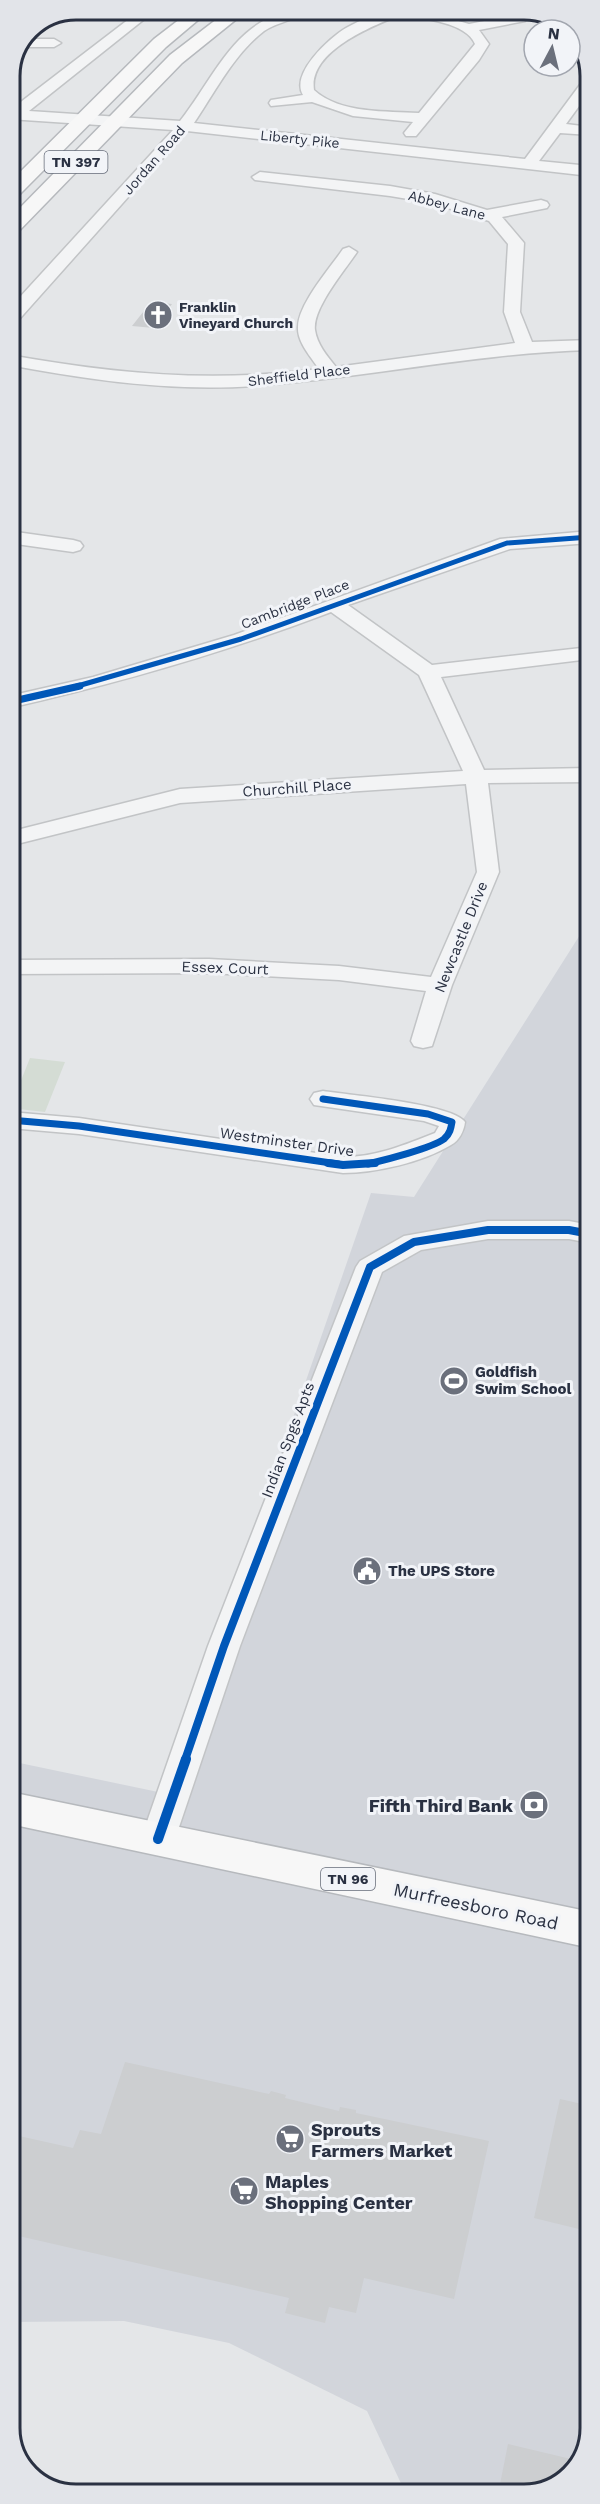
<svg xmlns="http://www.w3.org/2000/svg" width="600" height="2504" font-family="'Work Sans',sans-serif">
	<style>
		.built { fill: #d2d5db }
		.green { fill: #d4dcd4 }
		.building { fill: #ccced0 }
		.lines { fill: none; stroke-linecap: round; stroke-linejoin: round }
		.minor-casing { stroke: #c2c4c6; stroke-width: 3 }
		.highway-casing { stroke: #b6b9bd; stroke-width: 3 }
		.minor { fill: #f3f4f5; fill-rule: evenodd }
		.highway { fill: #f7f7f7; fill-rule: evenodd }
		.cycleway-far3-casing { stroke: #f2f4f8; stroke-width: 8 }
		.cycleway-far2-casing { stroke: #f2f4f8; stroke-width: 10 }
		.cycleway-far1-casing { stroke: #f2f4f8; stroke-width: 12 }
		.cycleway-casing { stroke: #f2f4f8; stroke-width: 14 }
		.cycleway-far3 { stroke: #0057b8; stroke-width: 5 }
		.cycleway-far2 { stroke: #0057b8; stroke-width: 7 }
		.cycleway-far1 { stroke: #0057b8; stroke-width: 8 }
		.cycleway { stroke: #0057b8; stroke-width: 10 }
		.labels { text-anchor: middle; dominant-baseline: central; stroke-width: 6; stroke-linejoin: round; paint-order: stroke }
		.far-street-label { font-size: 14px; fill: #2a3142; stroke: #f2f4f8 }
		.shield { fill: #f2f4f8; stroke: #666c79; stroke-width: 1.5 }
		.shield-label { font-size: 14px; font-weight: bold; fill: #2a3142 }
		.far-poi-label { font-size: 14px; font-weight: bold; fill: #2a3142; stroke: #f2f4f8; text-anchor: start }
		.street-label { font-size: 15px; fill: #2a3142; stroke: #f2f4f8 }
		.poi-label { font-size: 15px; font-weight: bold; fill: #2a3142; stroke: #f2f4f8; text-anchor: start }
		.near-poi-label { font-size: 18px; font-weight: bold; fill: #2a3142; stroke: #f2f4f8; text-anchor: start }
		.near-street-label { font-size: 18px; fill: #2a3142; stroke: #f2f4f8 }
		.rim { fill: none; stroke: #2a3142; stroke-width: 3 }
	</style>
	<rect width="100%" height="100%" fill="#e4e6e8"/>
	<path class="built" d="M590,919L591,2429L575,2472L537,2494H406L367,2411L229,2343L124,2321L10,2322V1761L163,1793L371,1193L414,1197Z"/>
	<path class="green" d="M30,1058L65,1062L45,1112L10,1108Z"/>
	<path class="building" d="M151,302L172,304L166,312L171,313L162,325H157L154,328L132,326Z
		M125,2062L269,2094L271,2091L286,2095L285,2098L339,2111L340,2107L356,2110V2113L489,2141L454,2299L364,2278L356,2313L329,2307L325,2323L285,2313L289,2298L10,2234V2134L73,2148L80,2130L101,2134Z
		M560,2099L591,2106V2232L534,2218Z
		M508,2444L571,2459L568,2476L537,2494H498Z"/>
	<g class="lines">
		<g class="minor-casing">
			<path id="minor" d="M142,9H157L29,111L180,121C217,74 239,9 310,9C298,20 277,22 264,31C234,54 215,92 194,123L525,159L585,78L590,77V91L566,124L590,127V135L560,133L539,161L590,166V176L187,131L15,324L9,325V309L173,130L9,119V111Z
				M390,9H416L469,24L520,14L527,18L525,21L479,30L489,44L479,60L416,136H406L404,133L413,122L353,116L312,102L271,106L269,103L271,100L303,95C290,74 329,38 346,28C360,20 375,15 390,9ZM403,14C423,19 466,22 475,44L419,113C387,111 340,114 314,90C308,51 374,25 403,14Z
				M24,39H54L61,43L54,47H21Z
				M260,172L390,186L435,194L487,210L541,200L547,202L549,205L547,208L502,217L524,243L520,312L532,342L590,340V350C477,353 367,378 254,386C172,392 90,380 9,365V355C117,374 210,383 319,369C311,357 297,342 298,327C298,304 331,267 343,249L349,247L357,252C345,270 312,309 315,330C317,344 327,356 336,367L515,343L504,312L508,244L489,221L432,203L390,196L255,180L252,177Z
				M9,531L73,540L80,542L83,546L80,550L73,552L9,543Z
				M590,531V543L510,549L348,605L432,665L590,647V659L441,677L484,770L590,768V782L488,783L499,872L452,985L432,1046L423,1048L414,1046L411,1041L426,991L339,980L209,973L9,974V960L209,959L339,966L431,977L477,872L466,784L180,803L9,846V832L180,789L463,771L419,675L331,612C226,652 119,683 9,708V696L93,677L234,635L500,539Z
				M323,1091C349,1095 453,1104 465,1122C464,1131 459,1141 451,1145C423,1162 376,1173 343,1173L79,1134L10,1128V1112L79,1118L343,1157C377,1157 404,1145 435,1133L439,1126L424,1121L314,1105L310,1099L314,1093Z
				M488,1221H569L590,1225V1243L569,1239H488L421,1250L382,1272L240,1646L175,1839L170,1849L158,1853L146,1849L141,1839L208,1646L356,1267L360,1261L404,1236Z"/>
		</g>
		<g class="highway-casing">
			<path id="highway" d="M193,9H211L166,47L16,198L9,200V183L154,39Z
				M230,9H249L182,63L16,234L9,236V219L170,55Z
				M10,1792L591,1912V1948L10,1824Z"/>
		</g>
		<use href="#minor" class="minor"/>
		<use href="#highway" class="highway"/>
		<g class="cycleway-far3-casing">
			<path id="cycleway-far3" d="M74,687L241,639L507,543L590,537"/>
		</g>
		<g class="cycleway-far2-casing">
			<path id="cycleway-far2" d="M9,702L80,686
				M323,1099L428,1114L452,1122C451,1128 450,1134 444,1139C432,1148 385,1160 368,1164
				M10,1120L79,1126L338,1164"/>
		</g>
		<g class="cycleway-far1-casing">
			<path id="cycleway-far1" d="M328,1163L343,1165L375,1163
				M185,1760L224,1646L370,1267L414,1242L488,1230H569L590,1234"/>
		</g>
		<g class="cycleway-casing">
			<path id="cycleway" d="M158,1839L186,1759"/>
		</g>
		<use href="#cycleway-far3" class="cycleway-far3"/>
		<use href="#cycleway-far2" class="cycleway-far2"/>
		<use href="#cycleway-far1" class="cycleway-far1"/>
		<use href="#cycleway" class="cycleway"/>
	</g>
	<defs>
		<g id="church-disc" transform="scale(1.5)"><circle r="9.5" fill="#6b707c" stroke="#f2f4f8"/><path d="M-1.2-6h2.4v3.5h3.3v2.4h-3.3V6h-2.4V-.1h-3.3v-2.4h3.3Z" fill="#fff"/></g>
		<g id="stadium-disc" transform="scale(1.5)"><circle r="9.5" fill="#6b707c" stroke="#f2f4f8"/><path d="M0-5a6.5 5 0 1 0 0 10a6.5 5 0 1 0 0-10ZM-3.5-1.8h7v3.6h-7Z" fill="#fff"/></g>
		<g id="civic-disc" transform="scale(1.5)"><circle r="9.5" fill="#6b707c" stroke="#f2f4f8"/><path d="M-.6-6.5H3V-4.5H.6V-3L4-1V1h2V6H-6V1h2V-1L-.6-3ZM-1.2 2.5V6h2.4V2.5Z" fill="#fff"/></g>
		<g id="bank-disc" transform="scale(1.5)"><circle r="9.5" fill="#6b707c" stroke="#f2f4f8"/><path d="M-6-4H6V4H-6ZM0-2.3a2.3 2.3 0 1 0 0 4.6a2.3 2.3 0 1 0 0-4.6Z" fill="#fff"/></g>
		<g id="supermarket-disc" transform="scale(1.5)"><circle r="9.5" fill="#6b707c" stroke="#f2f4f8"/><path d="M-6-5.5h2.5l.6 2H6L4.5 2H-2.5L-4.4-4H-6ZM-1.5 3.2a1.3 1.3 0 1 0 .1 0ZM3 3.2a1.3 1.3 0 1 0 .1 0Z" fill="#fff"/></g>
	</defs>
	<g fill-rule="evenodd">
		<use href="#church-disc" x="158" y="315"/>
		<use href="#stadium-disc" x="454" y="1381"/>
		<use href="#civic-disc" x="367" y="1571"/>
		<use href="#bank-disc" x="534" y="1805"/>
		<use href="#supermarket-disc" x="290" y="2139"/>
		<use href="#supermarket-disc" x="244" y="2191"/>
	</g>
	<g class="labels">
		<g class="far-street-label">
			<text transform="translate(300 139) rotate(6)">Liberty Pike</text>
			<text transform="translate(154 160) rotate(-49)">Jordan Road</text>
			<text transform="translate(447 205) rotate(15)">Abbey Lane</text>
			<text transform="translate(299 375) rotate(-7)">Sheffield Place</text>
			<text transform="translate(295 604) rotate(-21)">Cambridge Place</text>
		</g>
		<g class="shield">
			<rect x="44.5" y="151" width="63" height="22" rx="4.5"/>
			<rect x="321" y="1868" width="54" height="22" rx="4.5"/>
		</g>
		<g class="shield-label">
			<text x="76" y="162">TN 397</text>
			<text x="348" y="1879">TN 96</text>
		</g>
		<g class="far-poi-label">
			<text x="179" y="307">Franklin<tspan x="179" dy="16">Vineyard Church</tspan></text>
		</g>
		<g class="street-label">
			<text transform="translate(297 788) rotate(-4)">Churchill Place</text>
			<text transform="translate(461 937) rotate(-68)">Newcastle Drive</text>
			<text transform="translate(225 968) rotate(2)">Essex Court</text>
			<text transform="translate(287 1142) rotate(8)">Westminster Drive</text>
			<text transform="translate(288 1440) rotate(-69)">Indian Spgs Apts</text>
		</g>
		<g class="poi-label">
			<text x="475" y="1372">Goldfish<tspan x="475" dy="17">Swim School</tspan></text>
			<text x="388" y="1571">The UPS Store</text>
		</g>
		<g class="near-poi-label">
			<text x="513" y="1805" text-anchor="end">Fifth Third Bank</text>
			<text x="311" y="2129">Sprouts<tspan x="311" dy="21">Farmers Market</tspan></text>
			<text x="265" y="2181">Maples<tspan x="265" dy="21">Shopping Center</tspan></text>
		</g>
		<g class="near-street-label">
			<text transform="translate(476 1906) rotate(12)">Murfreesboro Road</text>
		</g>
	</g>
	<path d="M0 0H600V2504H0ZM76 20H524A56 56 0 0 1 580 76V2428A56 56 0 0 1 524 2484H76A56 56 0 0 1 20 2428V76A56 56 0 0 1 76 20Z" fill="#e2e4e9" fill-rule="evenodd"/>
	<path class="rim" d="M76 20H524A56 56 0 0 1 580 76V2428A56 56 0 0 1 524 2484H76A56 56 0 0 1 20 2428V76A56 56 0 0 1 76 20Z"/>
	<g transform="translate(552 48) rotate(7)"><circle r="28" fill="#f2f4f8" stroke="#a2a6af" stroke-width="1.5"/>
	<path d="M0-4.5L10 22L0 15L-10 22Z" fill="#6b707c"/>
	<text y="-9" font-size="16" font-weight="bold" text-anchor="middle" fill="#2a3142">N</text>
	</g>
</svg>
